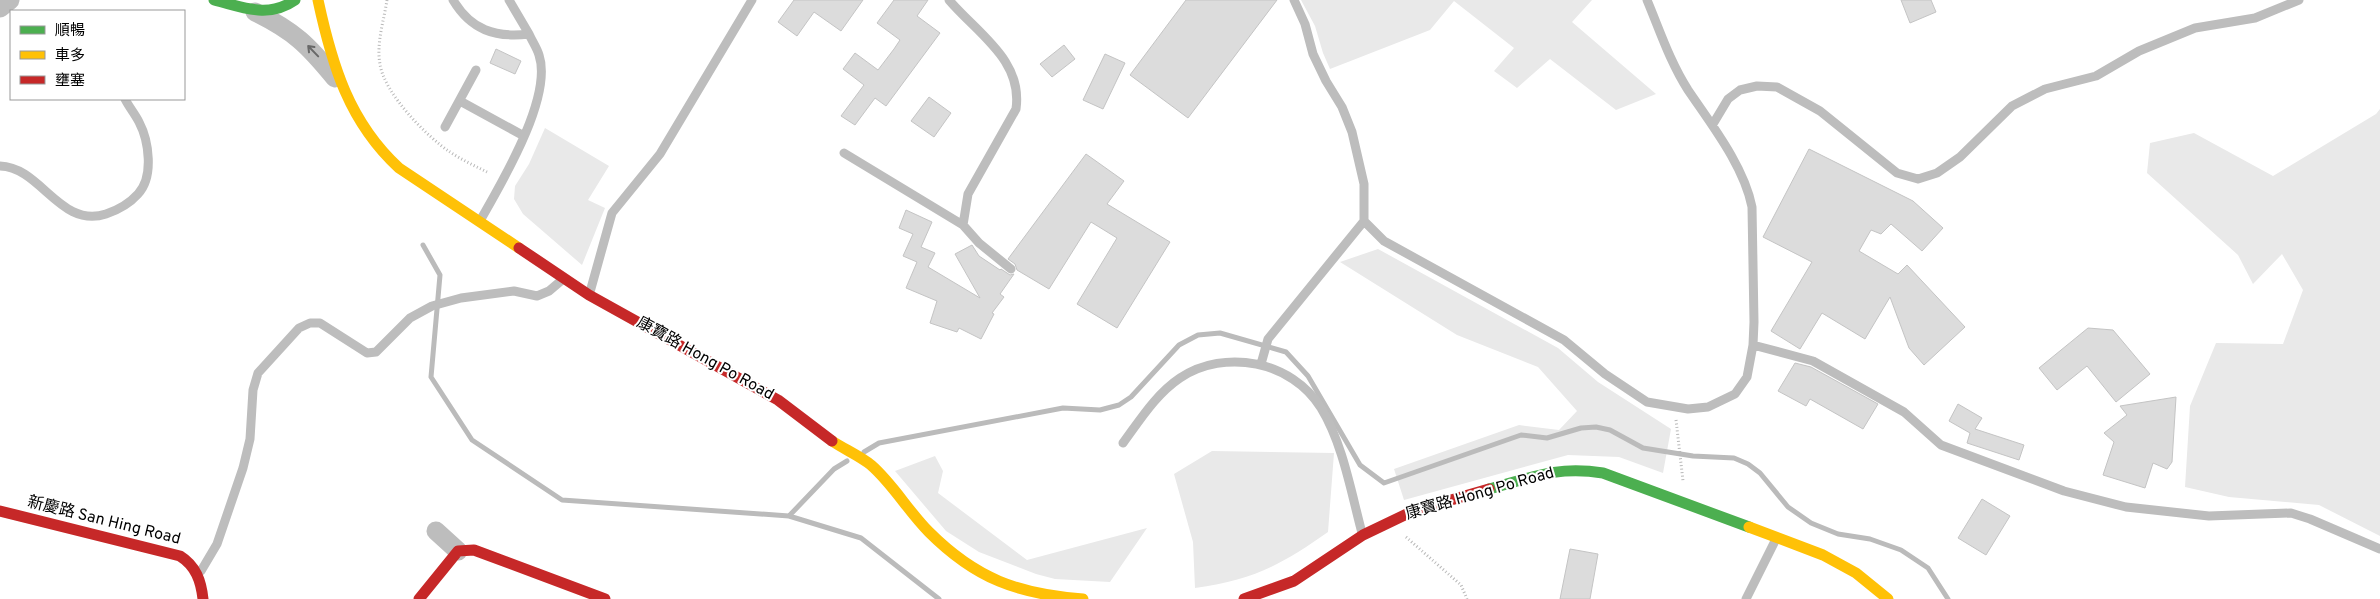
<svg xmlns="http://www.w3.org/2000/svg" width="2380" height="599" font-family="Overpass,'Noto Sans TC',sans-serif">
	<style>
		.green { fill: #e9e9e9 }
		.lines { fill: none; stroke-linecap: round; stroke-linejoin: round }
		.stream { stroke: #bbb; stroke-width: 5 }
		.building { fill: #dcdcdc; stroke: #c4c4c4 }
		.path { stroke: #b8b8b8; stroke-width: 3; stroke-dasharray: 1 2.5; stroke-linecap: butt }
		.lane { stroke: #bdbdbd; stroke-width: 9 }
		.street { stroke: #bdbdbd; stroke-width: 19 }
		.fast { stroke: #4caf50; stroke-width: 11 }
		.slow { stroke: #ffc107; stroke-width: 11 }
		.jam { stroke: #c62828; stroke-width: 11 }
		.oneway { stroke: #686868 }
		.labels { text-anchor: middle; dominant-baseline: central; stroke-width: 4; stroke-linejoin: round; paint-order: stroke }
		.street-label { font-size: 16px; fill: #000; stroke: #fff }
	</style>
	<rect width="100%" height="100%" fill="#fff"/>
	<path class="green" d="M1301,0H1592L1572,22L1656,94L1616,110L1550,59L1517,88L1494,71L1514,48L1454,1L1430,30L1330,69L1323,53L1315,26Z
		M2380,109V536L2319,505L2229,497L2185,487L2190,406L2216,343L2283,344L2303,290L2282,254L2253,284L2238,255L2147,173L2150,143L2194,133L2273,176L2376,114Z
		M545,128L609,166L588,200L605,208L582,265L523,214L514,199L515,186L529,164Z
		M1378,249L1558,348L1598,382L1671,429L1663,473L1619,457L1568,455L1404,500L1394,469L1519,425L1559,430L1577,411L1538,367L1457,335L1340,262Z
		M1212,451L1334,453L1328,532C1281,565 1253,580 1195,588L1193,542L1174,474Z
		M935,456L943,471L938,493L1027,560L1147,528L1110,582L1055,579L1036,574L979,552L946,531L895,471Z"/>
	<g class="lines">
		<path class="stream" d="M423,245L440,275L431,377L472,440L562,500L789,516L834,469L847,461
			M864,452L879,443L1063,408L1100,410L1119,405L1131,397L1179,345L1198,335L1220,333L1286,352L1308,376L1360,465L1384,483L1521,435L1547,438L1581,428L1596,427L1610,430L1643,448L1693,456L1734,458L1748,464L1760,473L1788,507L1811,523L1838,534L1870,539L1901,550L1928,568L1948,599
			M789,516L861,538L939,599"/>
	</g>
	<path class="building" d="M794,0H863L841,31L814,12L797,36L778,22Z
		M894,0H928L917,16L940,33L886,106L875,98L855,125L841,116L864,85L843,69L855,53L878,70L894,49L900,40L877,23Z
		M1186,0H1277L1188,118L1130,75Z
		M1901,0H1931L1936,12L1910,23Z
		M1064,45L1075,59L1052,77L1040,64Z
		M496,49L521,61L515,74L490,63Z
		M1105,54L1125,63L1103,109L1083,100Z
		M929,97L951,113L934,137L911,121Z
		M1809,149L1913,201L1943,228L1922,251L1891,224L1881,234L1871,230L1859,251L1898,274L1907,265L1965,327L1924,365L1909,348L1890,297L1865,339L1822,313L1800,349L1771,331L1812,262L1763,237Z
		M1086,154L1124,181L1107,204L1170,242L1117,328L1077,304L1117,238L1091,222L1049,289L1017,270L1015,264L1008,259Z
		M906,210L932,222L921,247L935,253L928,267L980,298L955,254L972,245L979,256L1000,270L1001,269L1010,275L1014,274L1000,294L1004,297L992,313L994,314L981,339L959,328L957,332L930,323L937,301L906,288L917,262L903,256L913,234L899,228Z
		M2088,328L2113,330L2150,374L2116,402L2087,366L2057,390L2039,368Z
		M1795,363L1811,367L1878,404L1863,429L1810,399L1806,406L1778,391Z
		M2176,397L2172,462L2167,469L2153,463L2145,488L2103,475L2114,442L2104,433L2127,415L2120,406Z
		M1958,404L1982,418L1975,429L2024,445L2019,460L1967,443L1970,433L1949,421Z
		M1982,499L2010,516L1986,555L1958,538Z
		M1570,549L1598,554L1590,599H1560Z"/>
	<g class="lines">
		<path class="path" d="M387,0C384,20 376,44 380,64C384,93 426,136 450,152C462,160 475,166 487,172
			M1676,420L1683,481
			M1406,537L1461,585L1467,599"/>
		<path class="lane" d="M453,0C471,30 495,38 529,34C532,41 537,48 539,55C553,97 502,182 481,219
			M509,0L529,34
			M949,0C978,34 1023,60 1016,109L968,194L963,225L979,243L1011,269
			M460,101L524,136
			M1713,124L1728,99L1740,90L1757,86L1777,87L1820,111L1897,173L1918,179L1937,173L1960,157L2012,106L2045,89L2096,76L2139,51L2195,28L2255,18L2299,0
			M445,127L476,70
			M844,153L963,225
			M0,166C41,167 60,229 106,214C118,210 129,204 138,194C154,177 149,141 139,122C135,114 129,107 125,99
			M1364,221L1384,241L1564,340L1605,374L1647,402L1688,409L1708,407L1735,394L1747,377L1753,345L1754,322L1752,207C1744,166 1711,124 1688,90C1670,62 1660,31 1647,0
			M590,292L612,213L660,154L752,0
			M1753,345L1813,361L1904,412L1941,445L2064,491L2126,507L2209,516L2291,513L2310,519L2380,549
			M1261,364L1268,339L1364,221V184L1352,132L1342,107L1326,81L1313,54L1305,24L1294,0
			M1123,443C1140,420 1156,394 1180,378C1225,348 1292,361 1321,408C1343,444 1351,492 1362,533
			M201,571L217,544L243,468L250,439L253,390L258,373L299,328L310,323H320L367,353L376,352L410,318L432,306L461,298L514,291L537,296L549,291L562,280
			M1746,599L1776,539"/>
		<path class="street" d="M0,8L10,0
			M255,12C294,31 308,45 335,78
			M436,531L458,551"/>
		<path class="fast" d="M214,0C243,7 268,19 295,0
			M1489,489C1533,477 1557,466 1603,473L1749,527"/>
		<path class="slow" d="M318,0C332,65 349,122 399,168L519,248
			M832,441C844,449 860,456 871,465C893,484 908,511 929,532C976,579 1018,594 1083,599
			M1749,527L1823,555L1856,573L1888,599"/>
		<path class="jam" d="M519,248L589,295L778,400L832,441
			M0,511L180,556C196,566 201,581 203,599
			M419,599L458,551L474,550L605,599
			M1244,599L1294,581L1363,535L1413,511L1489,489"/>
	</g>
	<defs><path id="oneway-shaft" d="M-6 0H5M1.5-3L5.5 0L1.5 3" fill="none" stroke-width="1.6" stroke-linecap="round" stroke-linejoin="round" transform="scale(1.25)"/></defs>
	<use class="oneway" href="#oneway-shaft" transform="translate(313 51) rotate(-134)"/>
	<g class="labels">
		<g class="street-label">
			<text transform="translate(705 359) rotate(29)">康寶路 Hong Po Road</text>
			<text transform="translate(1480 494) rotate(-16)">康寶路 Hong Po Road</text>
			<text transform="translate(104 521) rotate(14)">新慶路 San Hing Road</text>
		</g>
	</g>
	<rect x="10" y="10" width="175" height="90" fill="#ffffff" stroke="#999999"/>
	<rect x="20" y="26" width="25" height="8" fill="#4caf50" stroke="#999999"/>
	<text x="55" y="35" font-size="15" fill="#000000">順暢</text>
	<rect x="20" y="51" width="25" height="8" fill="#ffc107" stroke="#999999"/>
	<text x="55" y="60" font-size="15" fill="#000000">車多</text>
	<rect x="20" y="76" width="25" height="8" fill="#c62828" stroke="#999999"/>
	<text x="55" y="85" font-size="15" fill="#000000">壅塞</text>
</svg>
